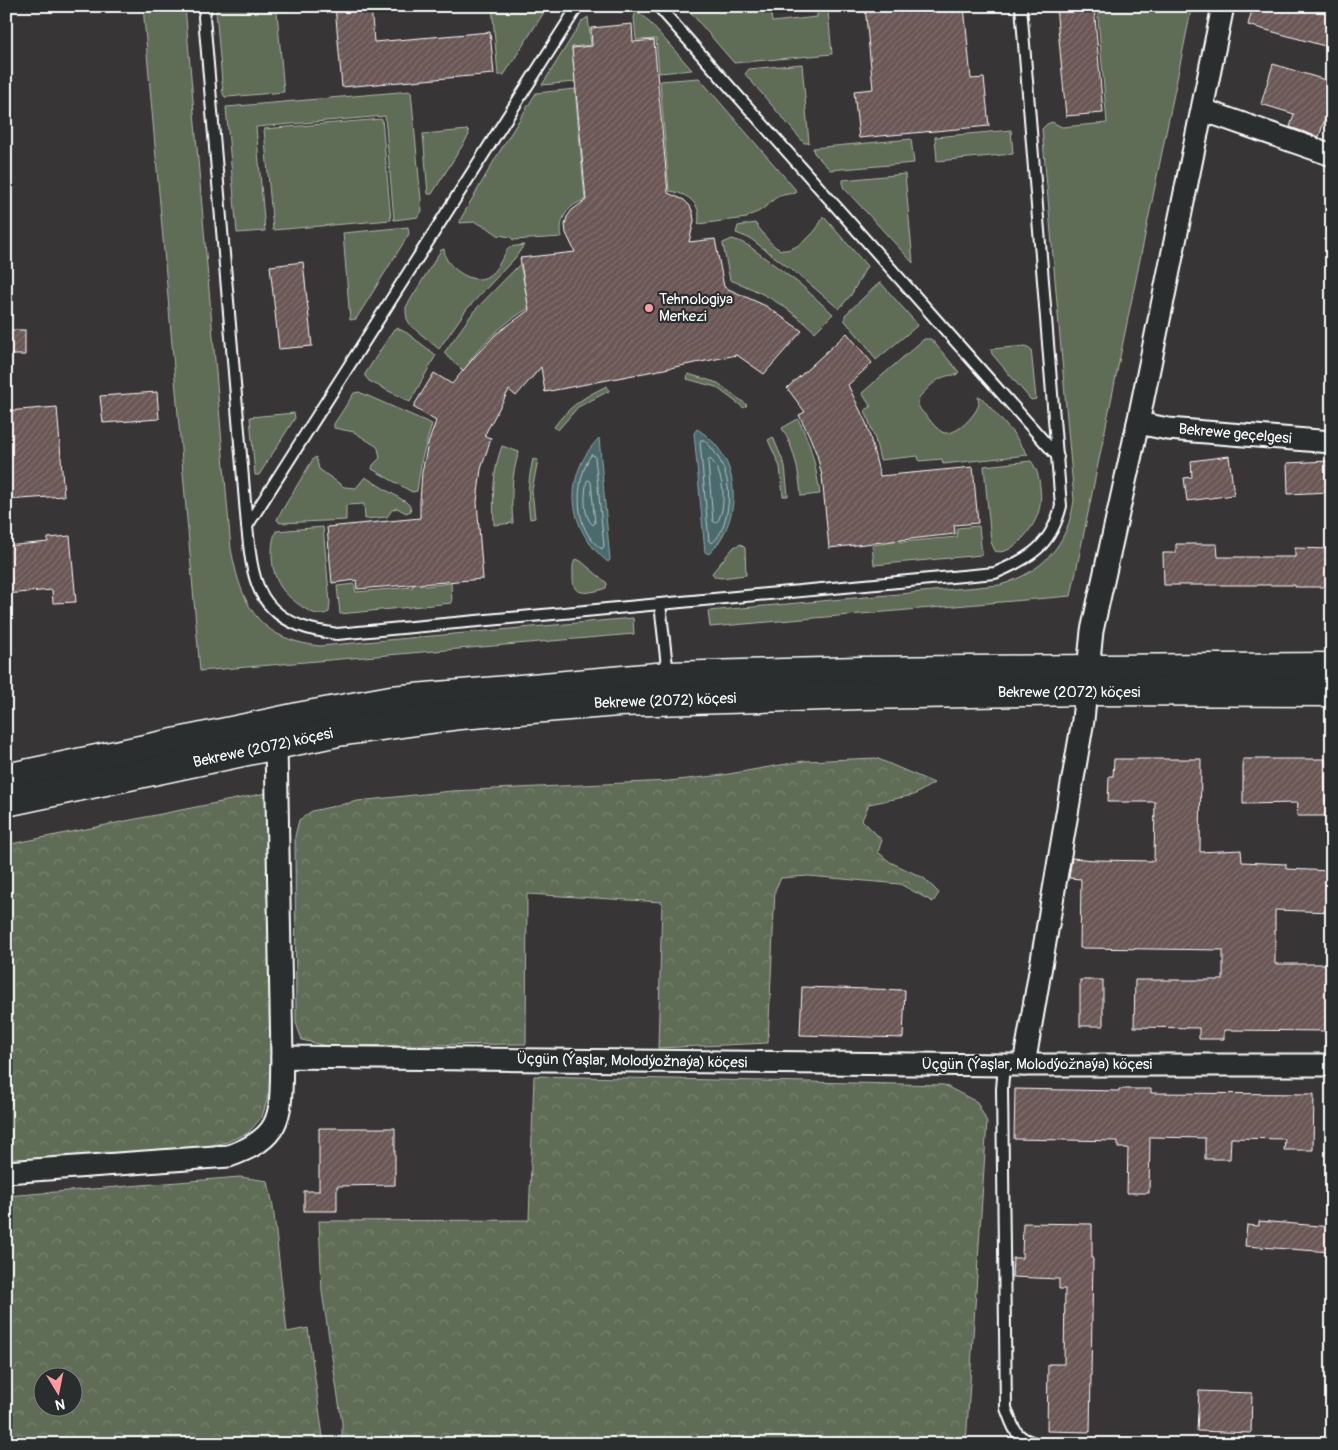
<svg xmlns="http://www.w3.org/2000/svg" width="1338" height="1450" font-family="Pangolin,sans-serif">
  <style>
    .green { fill: #5f6d56; stroke: #afb6aa }
    .forest { fill: url(#forest-crowns); stroke: #afb6aa; fill-rule: evenodd }
    .water { fill: #4b6a6d; stroke: #93a6a7 }
    .lines { fill: none; stroke-linecap: round; stroke-linejoin: round }
    .shore { stroke: #b7c3c5; stroke-width: 1 }
    .building { fill: url(#building-hatch); stroke: #fff }
    .lane-casing { stroke: #fff; stroke-width: 14 }
    .street-casing { stroke: #fff; stroke-width: 25 }
    .secondary-casing { stroke: #fff; stroke-width: 31 }
    .lane { stroke: #2a2d2e; stroke-width: 10 }
    .street { stroke: #2a2d2e; stroke-width: 21 }
    .secondary { stroke: #2a2d2e; stroke-width: 28 }
    .poi-dot { fill: #ff9aa2; stroke: #2a2d2e; stroke-width: 2 }
    .labels { text-anchor: middle; dominant-baseline: central; stroke-width: 4.5; stroke-linejoin: round; paint-order: stroke }
    .poi-label { font-size: 15px; fill: #fff; stroke: #2a2d2e; text-anchor: start }
    .street-label { font-size: 15px; fill: #fff; stroke: #2a2d2e }
  </style>
  <defs>
    <pattern id="forest-crowns" width="20" height="18" patternUnits="userSpaceOnUse" patternTransform="scale(1.25)"><rect width="20" height="18" fill="#5f6d56"/><path d="M2 6a3 3 0 1 1 6 0M12 15a3 3 0 1 1 6 0" fill="none" stroke="#77836f"/></pattern>
    <pattern id="building-hatch" width="6" height="6" patternUnits="userSpaceOnUse" patternTransform="scale(1.25)"><rect width="6" height="6" fill="#695754"/><path d="M-1 1l2-2M0 6l6-6M5 7l2-2" fill="none" stroke="#80706e"/></pattern>
  </defs>
  <rect width="100%" height="100%" fill="#373536"/>
  <filter id="ink" filterUnits="userSpaceOnUse"><feTurbulence type="fractalNoise" baseFrequency=".02" numOctaves="2"/><feDisplacementMap in="SourceGraphic" scale="10" xChannelSelector="R" yChannelSelector="G"/><feConvolveMatrix kernelMatrix="1 2 1 2 8 2 1 2 1" color-interpolation-filters="sRGB"/></filter>
  <g filter="url(#ink)">
    <g class="green">
      <path d="M143,6h42l46,543c11,56 26,90 89,97l313,-28 1,16 -434,37z"/>
      <path d="M217,6h110v1l-50,5 7,80 -56,5h-3l-2,-3 -7,-83z"/>
      <path d="M492,6h56l-44,69h-6z"/>
      <path d="M685,6h85l2,16 45,-5v-5l11,-1 4,43 -98,9z"/>
      <path d="M1097,6h95l-121,590 -361,31 -2,-16 292,-26c43,-13 68,-40 74,-85l-32,-371 5,-5 5,-2 10,5 45,-4z"/>
      <path d="M636,12l7,3 49,55 -33,3 -3,-34 -20,1 -2,-23z"/>
      <path d="M588,17l3,28 -19,2 3,35 -33,3 40,-64z"/>
      <path d="M802,64l7,79h-5l-59,-69 4,-5z"/>
      <path d="M699,78l96,111 1,4c-25,3 -18,5 -35,17 -5,4 -10,3 -14,8l-49,6c5,-20 -11,-31 -29,-33l-9,-110z"/>
      <path d="M575,89l10,111c-17,5 -27,19 -23,37l-49,3 -2,-3 -13,-2 -10,-7 -13,-6 -15,1v-3l38,-66 38,-61z"/>
      <path d="M411,91l11,120 -4,6 -24,3 -9,-104 -129,11 9,104 -28,2 -11,-126z"/>
      <path d="M382,119l9,101 -118,10 -9,-101z"/>
      <path d="M468,130l1,5 -37,59h-4l-5,-60z"/>
      <path d="M1011,130l2,24 -76,7 -2,-24z"/>
      <path d="M911,139l3,24 -84,7 -16,-17 -1,-5z"/>
      <path d="M905,174l8,89 -70,-76v-7z"/>
      <path d="M823,216l44,50 -16,29 -12,14 -34,-29 -54,-41 -15,-6 2,-7 17,-3c7,8 14,21 24,26 13,6 36,-15 41,-26 1,-2 2,-4 3,-7z"/>
      <path d="M408,227l1,7 -53,85 -6,1 -7,-87z"/>
      <path d="M732,239l7,2 10,5 52,39 32,29 -18,18c-25,-24 -53,-41 -85,-52l-7,-35v-2z"/>
      <path d="M524,245l-9,13 -49,52 -27,39 -28,-23 -4,-7 -1,-7v-5l35,-57 3,-1c1,3 1,8 3,11 8,12 28,25 41,16 9,-5 15,-20 21,-29z"/>
      <path d="M520,264l9,44c-24,14 -44,32 -60,54l15,11 -8,10 -32,-30 30,-42z"/>
      <path d="M880,282l38,43 -42,35 -10,-15 -21,-24v-6z"/>
      <path d="M397,328l10,5 29,22 -26,47 -41,-21 -4,-5v-2l29,-45z"/>
      <path d="M924,339h7l28,33 -3,3c-12,0 -18,4 -27,12 -4,5 -11,9 -11,16 0,6 7,11 11,16 3,4 8,10 13,13 13,6 34,-17 37,-28l-1,-7h3l32,36 15,22 -85,9 -1,-5 -23,2 -1,-5 -38,4 -5,-21 -10,-29 6,-3 -9,-14z"/>
      <path d="M1026,346l5,3 5,50 -5,1 -39,-46 -1,-5z"/>
      <path d="M688,374l30,9 29,22 -3,3 -28,-21 -29,-8z"/>
      <path d="M607,386l2,5 -31,16 -20,23 -4,-3c14,-20 31,-31 53,-41z"/>
      <path d="M359,392l73,32 -10,34 -5,33 -5,1 -40,-23 1,-4 7,-7 -2,-10 -2,-2 -22,-14 -20,-4v-4l20,-31z"/>
      <path d="M294,413l1,5 -36,57h-4l-5,-58z"/>
      <path d="M798,419c13,24 18,48 22,75l-19,2c-2,-24 -6,-46 -19,-68z"/>
      <path d="M773,437l12,29 3,30h-5l-3,-29 -12,-27z"/>
      <path d="M502,446l17,6c-8,24 -8,46 -6,71l-19,2c-1,-27 -2,-53 8,-79z"/>
      <path d="M316,457l3,12 25,18 12,1 9,-11 41,25 4,4 1,5 -5,2 -9,-5 -5,2 -5,7 -22,2 -1,-15 -18,1v15l-66,3 -3,-3 1,-3 35,-58z"/>
      <path d="M533,459l5,1 -6,30 3,28 -5,1c-3,-22 -2,-39 3,-60z"/>
      <path d="M1031,461c6,8 8,16 9,26 3,23 -5,39 -21,55 -7,6 -15,12 -24,9l-4,-9 -7,-76z"/>
      <path d="M979,526l3,29 -108,10 -2,-20 16,-2 -1,-8 12,-1 1,8 57,-5v-9z"/>
      <path d="M323,527l7,76 -1,9c-9,5 -17,1 -25,-4 -21,-14 -30,-25 -32,-50 0,-10 0,-18 4,-27z"/>
      <path d="M741,544l4,4 1,27 -25,3 -6,-1 -3,-4 22,-26z"/>
      <path d="M577,559l5,3 25,21 -1,5c-7,3 -27,8 -31,0 -2,-3 -2,-8 -2,-12 0,-6 -1,-11 2,-16z"/>
      <path d="M424,578l1,8 26,-3 1,20 -112,11 -3,-28 17,-2 2,8 57,-5 -1,-8z"/>
    </g>
    <g class="forest">
      <path d="M876,758l58,25 -20,12 -45,9 -7,16 20,20 -4,12 12,10 34,16 15,15 -6,9 -33,-18 -92,-8 -27,2 -6,12 -7,153 -110,5 4,-146 -135,-8 -1,150 -200,2 -24,-6 -6,-17 -1,-187 4,-16 13,-9 46,-10 93,-10 218,-10 54,-6 81,-14z"/>
      <path d="M266,793l7,247 -3,50 -8,27 -14,16 -21,9 -33,7 -188,14v-318z"/>
      <path d="M534,1076l410,9 33,17 10,20 -21,322h-624v-21l-20,-131 -3,-71 210,-1z"/>
      <path d="M240,1177l28,4 5,25 14,126 21,-4 16,116h-318v-248zM42,1378h30v30h-30z"/>
    </g>
    <g class="water">
      <path d="M697,429c45,27 47,90 12,125l-4,-2 -11,-119z"/>
      <path d="M599,438l11,122 -2,2c-41,-32 -46,-86 -9,-124z"/>
    </g>
    <g class="lines">
      <g class="shore">
        <path d="M701,440h3c22,20 30,51 21,80 -2,8 -6,18 -13,23l-3,-2 -9,-99z"/>
        <path d="M591,455h3l1,2 9,89 -2,3c-29,-18 -28,-68 -11,-94z"/>
        <path d="M710,459c14,11 18,51 6,64l-3,-2 -5,-59z"/>
        <path d="M589,480l2,2 4,41 -2,2c-10,-8 -9,-31 -6,-44z"/>
      </g>
    </g>
    <g class="building">
      <path d="M335,6h36l3,36 116,-10 4,42 -152,13z"/>
      <path d="M865,6h99l7,73 13,-1 5,48 -130,12 -5,-47 19,-2z"/>
      <path d="M1056,6h38l9,107 -37,3z"/>
      <path d="M1253,6h64l15,4v38l-84,-23z"/>
      <path d="M632,24l1,18 21,-2 14,153 16,7 6,6 3,7 1,8 -5,21 26,-3 9,48 42,19 36,25 -38,43 -27,-19 -192,37 -4,-25 -25,29 -7,-6 -25,46 7,2 -10,31 -4,33 6,77 -126,10 -1,-9 -24,3 -5,-56 93,-9v-17l2,-29 6,-28 8,-23 -23,-14 21,-34 18,11 24,-29 20,-21 33,-24 -9,-52 55,-6 -9,-19 -1,-8 2,-8 5,-7 14,-10 -14,-152 20,-2 -1,-18z"/>
      <path d="M1273,64l59,18v34l-6,-1 -7,22 -29,-10 4,-13 -33,-10z"/>
      <path d="M303,262l9,84 -33,3 -9,-83z"/>
      <rect x="6" y="330" width="19" height="25"/>
      <path d="M847,333l25,30 -24,22 19,40 13,51 93,-9 5,56 -24,2 1,9 -126,14 -7,-72 -5,-21 -8,-20 -10,-20 6,-3 -18,-24z"/>
      <path d="M157,392l2,27 -56,4 -3,-27z"/>
      <path d="M57,407l7,89 -58,4v-89z"/>
      <path d="M1229,456l5,39 -47,6 -3,-23 8,-1 -1,-16z"/>
      <path d="M1328,461l1,31 -41,2 -1,-31z"/>
      <path d="M70,536l6,66 -23,1 -1,-13 -46,4v-48l42,-4v-4z"/>
      <path d="M1176,544h41l1,13h77v-9l37,1v38h-37v-2h-131l-1,-32h13z"/>
      <path d="M1114,759h87l-1,93 41,-2 1,12 44,2v5l46,2v41l-57,-2v54h57v67l-108,-1v9h-25v-11l-65,-1 1,-47h88v-30l-143,-2 1,-69 -12,-1 3,-20 23,2 59,1 1,-59h-47l1,-26h4z"/>
      <path d="M1243,759h82v57h-28l1,-13 -55,1z"/>
      <rect x="1080" y="980" width="23" height="46"/>
      <path d="M802,987l103,3 -2,48 -103,-3z"/>
      <path d="M1015,1089l104,2v-2h32v4l163,1 -1,56h-29l1,-11 -54,-1 -1,21h-25v-21l-55,-1 -1,56h-22l1,-45h-10v-7l-104,-2z"/>
      <path d="M319,1128h76v57l-58,1v25h-33v-20h15z"/>
      <path d="M1259,1221l73,6v25l-87,-6 2,-21 12,1z"/>
      <path d="M1023,1223l69,1v35h1l-3,173 -43,-1 1,-67h16l1,-75h-6v-10l-47,-2 1,-19h9z"/>
      <path d="M1199,1391l53,2 -1,40 -54,-2z"/>
    </g>
    <g class="lines">
      <defs>
        <g id="lane">
          <path d="M206,6l-2,11 43,509c5,47 7,86 60,102 9,3 20,4 30,6l323,-30 8,71"/>
          <path d="M658,6l400,451"/>
          <path d="M247,526l331,-520"/>
          <path d="M660,604l335,-31c35,-15 56,-27 66,-67l-40,-500"/>
          <path d="M1004,1065l-2,24 4,319c8,22 9,31 34,36"/>
        </g>
        <g id="street">
          <path d="M1203,110l129,45"/>
          <path d="M1138,423l30,6 164,13"/>
          <path d="M276,746l6,311"/>
          <path d="M1024,1065l59,-345 9,-89 46,-208 85,-417"/>
          <path d="M6,1172l223,-16c58,-20 51,-45 53,-99l722,8h328"/>
        </g>
        <g id="secondary">
          <path d="M6,778l297,-62 88,-16 221,-19 56,-5 192,-5 472,-4"/>
          <path d="M6,802l332,-70 122,-17 158,-13 243,-7 225,-4 246,1"/>
        </g>
      </defs>
      <use href="#lane" class="lane-casing"/>
      <use href="#street" class="street-casing"/>
      <use href="#secondary" class="secondary-casing"/>
      <use href="#lane" class="lane"/>
      <use href="#street" class="street"/>
      <use href="#secondary" class="secondary"/>
    </g>
  </g>
  <circle class="poi-dot" cx="649" cy="308" r="5"/>
  <g class="labels">
    <g class="poi-label">
      <text x="659" y="299">Tehnologiya<tspan x="659" dy="17">Merkezi</tspan></text>
    </g>
    <g class="street-label">
      <text transform="translate(1235 434) rotate(5)">Bekrewe geçelgesi</text>
      <text x="1069" y="692">Bekrewe (2072) köçesi</text>
      <text transform="translate(665 701) rotate(-2)">Bekrewe (2072) köçesi</text>
      <text transform="translate(263 748) rotate(-12)">Bekrewe (2072) köçesi</text>
      <text transform="translate(632 1061) rotate(1)">Üçgün (Ýaşlar, Molodýožnaýa) köçesi</text>
      <text x="1037" y="1064">Üçgün (Ýaşlar, Molodýožnaýa) köçesi</text>
    </g>
  </g>
  <rect width="1338" height="1450" fill="none" stroke="#2a2d2e" stroke-width="25"/>
  <rect x="12" y="12" width="1313" height="1425" fill="none" stroke="#fff" stroke-width="2" filter="url(#ink)"/>
  <g transform="translate(58 1392) rotate(170)"><circle r="24" fill="#2a2d2e" stroke="#7f8182"/>
  <path d="M0-4L9 19L0 12L-9 19Z" fill="#ff9aa2"/>
  <text y="-8" font-size="14" font-weight="bold" text-anchor="middle" fill="#ffffff">N</text>
  </g>
</svg>
